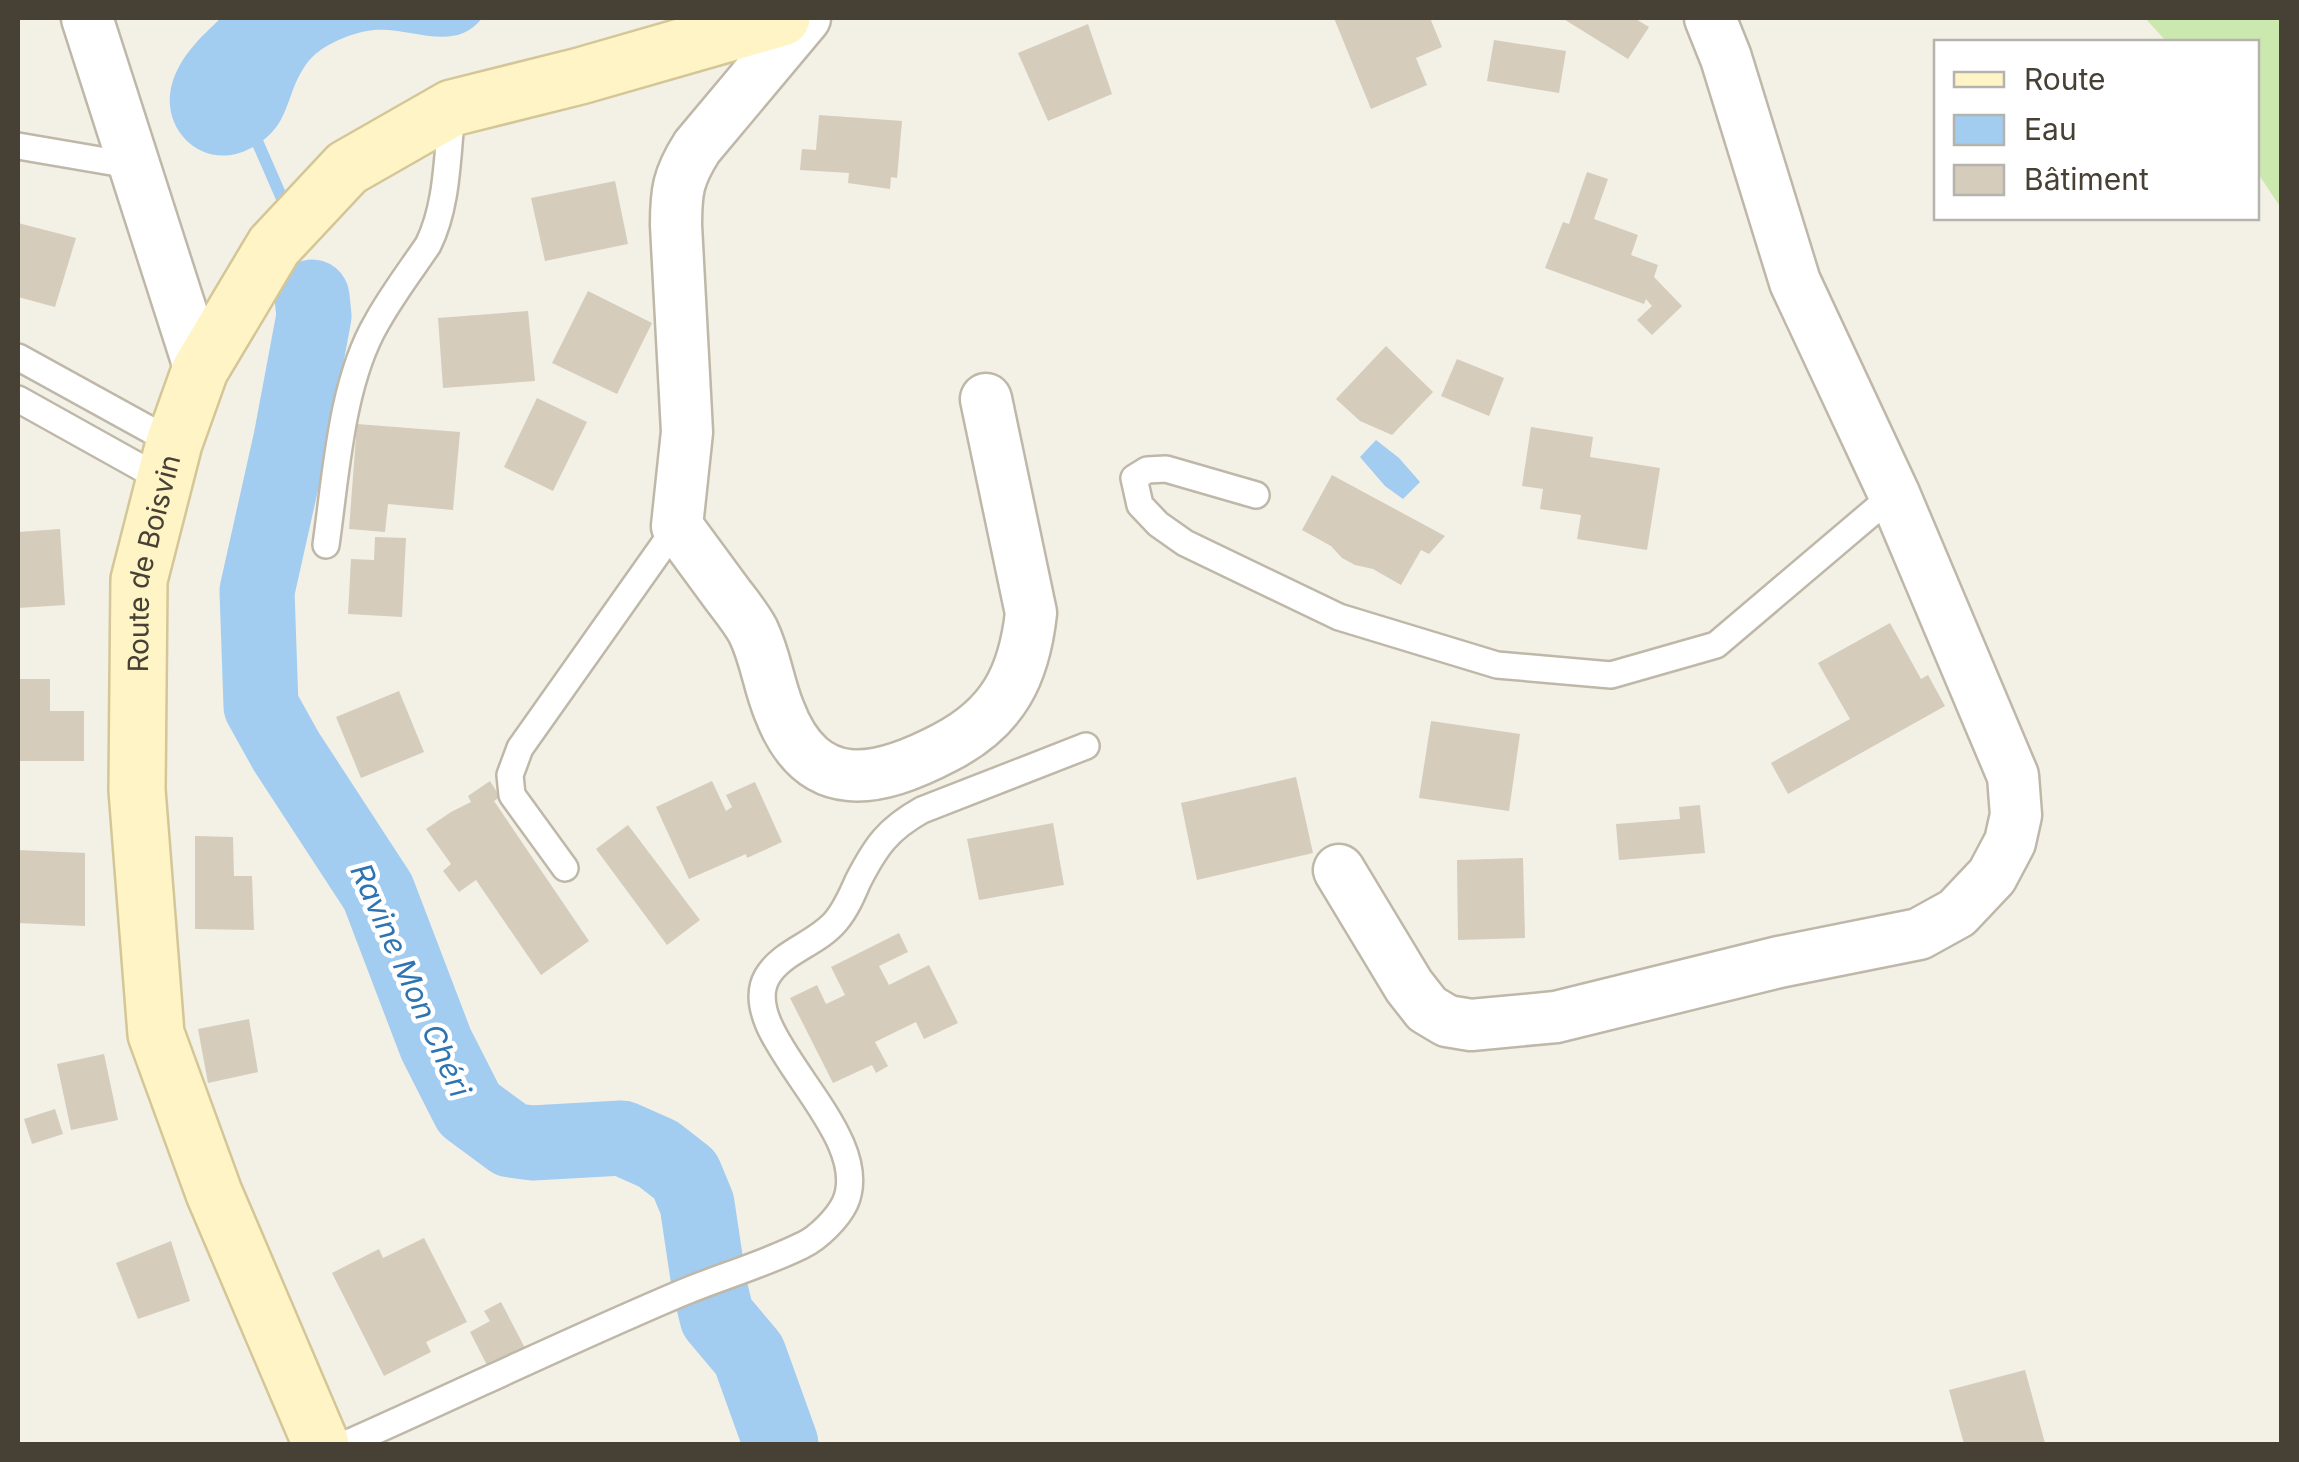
<svg xmlns="http://www.w3.org/2000/svg" width="2299" height="1462" font-family="Inter,sans-serif">
  <style>
    .green { fill: #cbe8af }
    .water { fill: #a2ccf0 }
    .lines { fill: none; stroke-linecap: round; stroke-linejoin: round }
    .stream { stroke: #a2ccf0; stroke-width: 12 }
    .river { stroke: #a2ccf0; stroke-width: 75 }
    .building { fill: #d5ccbc }
    .service-casing { stroke: #bfb8a9; stroke-width: 30 }
    .minor-casing { stroke: #bfb8a9; stroke-width: 55 }
    .secondary-casing { stroke: #d4c696; stroke-width: 60 }
    .service { stroke: #fff; stroke-width: 25 }
    .minor { stroke: #fff; stroke-width: 50 }
    .secondary { stroke: #fff4c5; stroke-width: 55 }
    .labels { text-anchor: middle; dominant-baseline: central; stroke-width: 9; stroke-linejoin: round; paint-order: stroke }
    .street-label { font-size: 28px; fill: #464035; stroke: #fff }
    .water-label { font-size: 30px; font-style: italic; fill: #2e74b2; stroke: #fff }
  </style>
  <rect width="100%" height="100%" fill="#f3f0e6"/>
  <path class="green" d="M2145,18h136v190l-24,-36 -1,-130h-89z"/>
  <g class="water">
    <path d="M221,18h261c-28,38 -77,5 -115,13 -21,4 -47,15 -60,32 -24,33 -14,64 -58,86 -44,23 -90,-18 -77,-65 8,-28 29,-47 49,-66z"/>
    <path d="M1376,440l23,18 21,24 -17,17 -18,-13 -25,-29z"/>
  </g>
  <g class="lines">
    <path class="stream" d="M253,132l34,78"/>
    <path class="river" d="M312,297l2,19 -23,123 -34,152 4,115 25,45 92,141 58,152 33,65 42,31 21,3 90,-5 36,16 27,21 12,29 12,80 8,33 32,38 32,89"/>
  </g>
  <g class="building">
    <path d="M1334,18h96l12,29 -26,11 11,27 -56,24z"/>
    <path d="M1562,18h72l15,9 -21,32z"/>
    <path d="M1088,24l24,70 -64,27 -30,-68z"/>
    <path d="M1494,40l72,11 -7,42 -72,-12z"/>
    <path d="M819,115l83,6 -5,57 -6,-1 -1,12 -42,-6 1,-10 -49,-3 2,-21 14,1z"/>
    <path d="M1587,172l21,7 -14,40 44,16 -7,20 27,10 -4,12 28,29 -30,29 -15,-15 15,-14 -6,-7 -2,5 -99,-36 18,-46 6,2z"/>
    <path d="M615,181l13,63 -83,17 -14,-63z"/>
    <path d="M18,223l58,15 -21,69 -37,-10z"/>
    <path d="M588,291l64,32 -35,71 -65,-31z"/>
    <path d="M528,311l7,70 -92,7 -5,-70z"/>
    <path d="M1386,346l47,46 -41,43 -32,-14 -24,-22z"/>
    <path d="M1457,359l47,19 -15,38 -48,-20z"/>
    <path d="M537,398l50,24 -34,69 -49,-24z"/>
    <path d="M357,424l103,8 -7,78 -65,-6 -3,28 -36,-3z"/>
    <path d="M1531,427l62,10 -3,20 70,11 -13,82 -70,-11 4,-24 -41,-6 3,-20 -21,-3z"/>
    <path d="M1332,475l113,61 -16,18 -8,-4 -20,35 -28,-16 -18,-4 -13,-7 -11,-12 -29,-16z"/>
    <path d="M60,529l5,76 -47,3v-76z"/>
    <path d="M375,537l31,1 -4,79 -54,-3 3,-55 23,1z"/>
    <path d="M1890,623l31,56 7,-4 17,31 -157,88 -17,-31 79,-44 -32,-56z"/>
    <path d="M18,679h32v32h34v50h-66z"/>
    <path d="M399,691l25,61 -63,26 -25,-61z"/>
    <path d="M1431,721l89,13 -11,77 -90,-13z"/>
    <path d="M1296,777l17,76 -116,27 -16,-77z"/>
    <path d="M490,781l10,16 -6,4 95,140 -48,34 -65,-95 -17,12 -16,-21 8,-7 -25,-35 25,-17 20,-10 -3,-6z"/>
    <path d="M712,781l14,30 6,-4 -6,-12 29,-13 27,60 -35,16 -1,-4 -57,25 -33,-72z"/>
    <path d="M1700,805l5,48 -86,7 -3,-36 64,-5 -1,-12z"/>
    <path d="M1053,823l11,62 -85,15 -12,-61z"/>
    <path d="M628,825l72,95 -33,25 -71,-96z"/>
    <path d="M195,836l38,1 1,39h18l2,54 -59,-1z"/>
    <path d="M18,850l67,3v73l-67,-3z"/>
    <path d="M1523,858l2,80 -67,2 -1,-80z"/>
    <path d="M899,933l9,19 -29,14 10,19 40,-20 29,58 -34,16 -8,-17 -41,20 13,24 -12,7 -4,-8 -39,18 -43,-85 27,-13 9,19 19,-9 -14,-28z"/>
    <path d="M249,1019l9,53 -50,11 -10,-54z"/>
    <path d="M104,1054l14,66 -47,10 -14,-66z"/>
    <path d="M55,1109l8,25 -31,10 -8,-25z"/>
    <path d="M424,1238l43,84 -41,20 5,10 -47,24 -52,-103 47,-24 4,9z"/>
    <path d="M171,1241l19,60 -52,18 -22,-56z"/>
    <path d="M501,1302l25,48 -37,19 -19,-37 20,-11 -6,-10z"/>
    <path d="M2025,1370l20,73 -81,1 -15,-54z"/>
  </g>
  <g class="lines">
    <defs>
      <g id="service">
        <path d="M18,146l117,20"/>
        <path d="M18,357l156,86"/>
        <path d="M18,399l147,82"/>
        <path d="M1256,495l-90,-26 -19,1 -13,8 6,27 18,19 27,19 154,74 158,48 114,10 105,-30 178,-151"/>
        <path d="M326,545c10,-70 15,-162 51,-223 15,-27 34,-52 51,-77 20,-40 19,-90 24,-134"/>
        <path d="M565,868l-53,-73 -2,-20 10,-27 157,-222"/>
        <path d="M346,1444c113,-50 224,-104 338,-152 39,-16 81,-28 119,-47 15,-7 35,-27 42,-42 32,-72 -111,-168 -78,-226 15,-26 50,-33 69,-56 10,-12 16,-26 22,-40 18,-35 30,-52 64,-71l164,-64"/>
      </g>
      <g id="minor">
        <path d="M87,18l113,352"/>
        <path d="M805,18l-108,129c-19,30 -21,44 -21,78l11,207 -10,94c17,23 33,45 50,68 9,12 19,24 26,37 13,27 15,52 26,79 33,87 97,74 167,37 57,-30 78,-71 85,-134l-45,-214"/>
        <path d="M1339,870l70,116 18,23 20,12 24,4 85,-8 223,-55 140,-28 38,-21 35,-37 18,-34 6,-27 -3,-39 -119,-282 -99,-212 -69,-224 -16,-40"/>
      </g>
      <g id="secondary">
        <path id="s1" d="M321,1444l-107,-251 -58,-159 -19,-244 2,-210 35,-137 26,-73 74,-124 73,-78 105,-60 128,-32 202,-58"/>
      </g>
    </defs>
    <use href="#service" class="service-casing"/>
    <use href="#minor" class="minor-casing"/>
    <use href="#secondary" class="secondary-casing"/>
    <use href="#service" class="service"/>
    <use href="#minor" class="minor"/>
    <use href="#secondary" class="secondary"/>
  </g>
  <g class="labels">
    <g class="street-label">
      <text stroke="none"><textPath href="#s1" startOffset="915">Route de Boisvin</textPath></text>
    </g>
    <g class="water-label">
      <text transform="translate(411 980) rotate(66)">Ravine Mon Chéri</text>
    </g>
  </g>
  <rect width="2299" height="1462" fill="none" stroke="#464035" stroke-width="40"/>
  <rect x="1934" y="40" width="325" height="180" fill="#ffffff" stroke="#b5b3ae" stroke-width="2.5"/>
  <rect x="1954" y="72" width="50" height="15" fill="#fff4c5" stroke="#b5b3ae" stroke-width="2.5"/>
  <text x="2024" y="90" font-size="30" fill="#464035">Route</text>
  <rect x="1954" y="115" width="50" height="30" fill="#a2ccf0" stroke="#b5b3ae" stroke-width="2.5"/>
  <text x="2024" y="140" font-size="30" fill="#464035">Eau</text>
  <rect x="1954" y="165" width="50" height="30" fill="#d5ccbc" stroke="#b5b3ae" stroke-width="2.5"/>
  <text x="2024" y="190" font-size="30" fill="#464035">Bâtiment</text>
</svg>
